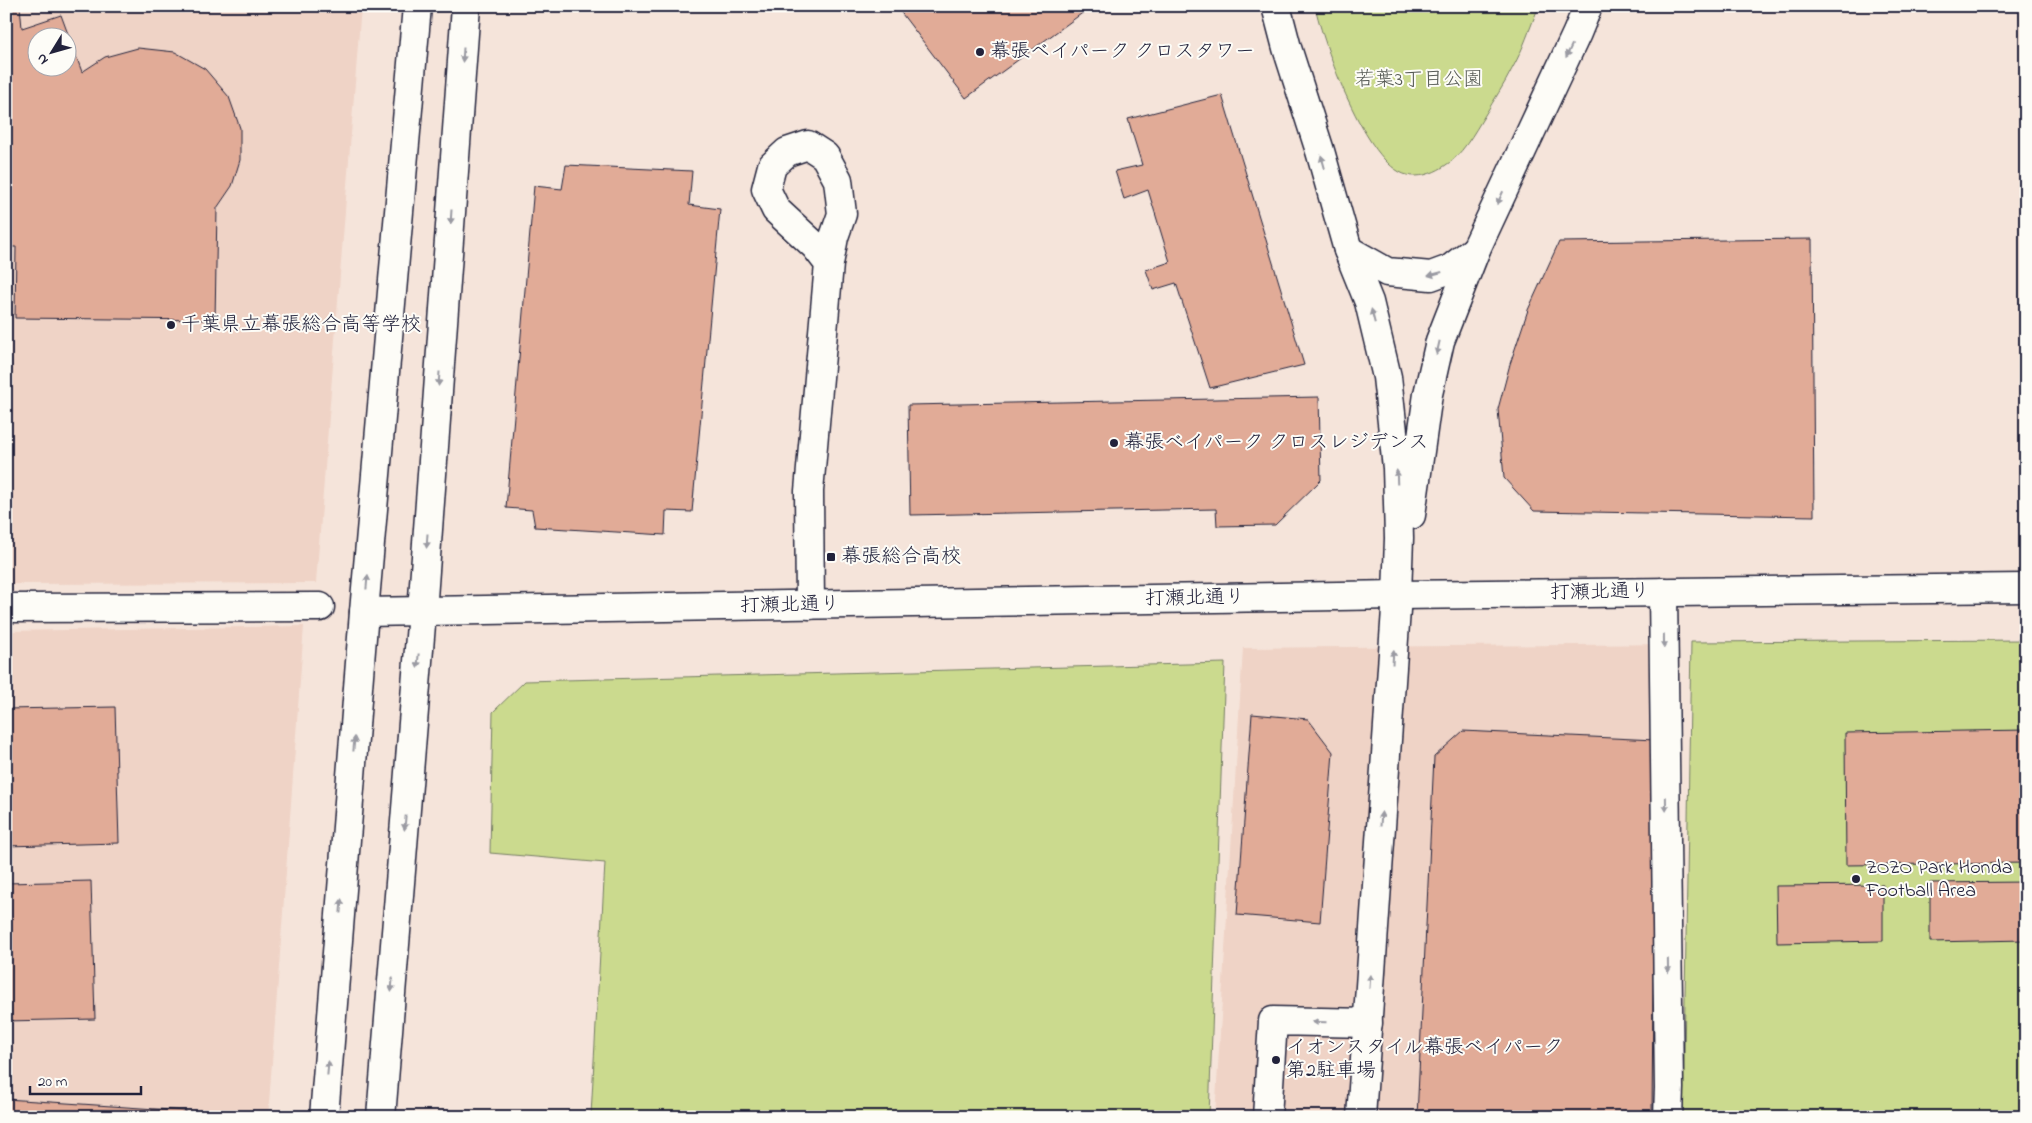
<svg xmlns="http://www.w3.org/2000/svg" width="2032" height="1123" font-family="'Indie Flower','Klee One',sans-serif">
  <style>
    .built { fill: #efd3c6; fill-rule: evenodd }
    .green { fill: #cbda8e; stroke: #767e64 }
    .building { fill: #e1ab97; stroke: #22223b; fill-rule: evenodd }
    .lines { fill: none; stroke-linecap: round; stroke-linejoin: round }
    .minor-casing { stroke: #22223b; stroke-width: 31 }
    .minor { stroke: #fdfcf7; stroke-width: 28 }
    .oneway { fill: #9a9aa2 }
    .poi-dot { fill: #22223b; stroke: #fdfcf7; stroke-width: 2 }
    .labels { text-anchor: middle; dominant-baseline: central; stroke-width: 4; stroke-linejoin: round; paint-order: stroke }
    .poi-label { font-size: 20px; fill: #22223b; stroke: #fdfcf7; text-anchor: start }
    .park-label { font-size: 20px; fill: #555954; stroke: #fdfcf7 }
    .street-label { font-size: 20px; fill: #22223b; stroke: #fdfcf7 }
  </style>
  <rect width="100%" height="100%" fill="#f5e4da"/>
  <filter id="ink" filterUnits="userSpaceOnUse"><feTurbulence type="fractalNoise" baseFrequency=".02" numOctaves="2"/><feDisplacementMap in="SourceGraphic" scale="10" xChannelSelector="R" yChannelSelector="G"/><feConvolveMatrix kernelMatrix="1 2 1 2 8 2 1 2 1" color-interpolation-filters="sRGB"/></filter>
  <g filter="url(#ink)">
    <g class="built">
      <path d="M6,6h355l-45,577 -310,1zM38,38h30v30h-30z"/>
      <path d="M304,626l-36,491h-262v-486z"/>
      <path d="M1679,644l3,448 -1,25h-466l28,-469z"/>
    </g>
    <g class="green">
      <path d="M1315,6h224c-9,21 -16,44 -27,63 -8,16 -18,31 -27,46 -11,18 -23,41 -42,52 -11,7 -25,11 -36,8 -41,-10 -84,-131 -92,-169z"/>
      <path d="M2026,640v477h-343l8,-475z"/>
      <path d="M1225,663l-16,454h-592l-26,-2 14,-252 -115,-10 3,-141 32,-31z"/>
    </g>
    <g class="building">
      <path d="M6,6h14l2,22 39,-13 21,57 23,-15 33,-9 37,4 30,17 24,28 11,31v32l-8,26 -15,22 -2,112 -200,-2 1,-71h-10zM38,38h30v30h-30z"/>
      <path d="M896,6h196l-126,92z"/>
      <path d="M1222,95l82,270 -94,23 -34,-105 -23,7 -7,-20 24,-8 -22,-72 -24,9 -9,-28 27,-6 -14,-46z"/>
      <path d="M566,165l126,6 -3,34 31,4 -28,303 -26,-1 -1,24 -130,-8 -3,-17 -26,-2 28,-322 28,3z"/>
      <path d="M1812,239l2,277 -280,-5 -30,-33 -6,-69 12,-45 18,-54 31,-68z"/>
      <path d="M1319,397l2,83 -46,45 -58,1 -1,-17 -306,6 -2,-110z"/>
      <path d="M115,707l4,136 -113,3v-137z"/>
      <path d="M1252,714l56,5 25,33 -13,170 -83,-7z"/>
      <path d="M2026,730v133l-180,2 -1,-132z"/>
      <path d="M1463,731l192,9 -3,377h-235l17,-360z"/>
      <path d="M91,881l4,138 -89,2v-138z"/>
      <path d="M2026,882v58l-96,2v-59z"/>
      <path d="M1883,885v56l-106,2 -1,-57z"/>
      <path d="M6,1099l180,12v6h-180z"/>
    </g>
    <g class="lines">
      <defs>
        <g id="minor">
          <path d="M1276,6l11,42 33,103 28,99 21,52 18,75 10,91 2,70 -2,57 -36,522"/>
          <path d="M1348,250l39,22 44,4 19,-7 26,-20"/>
          <path d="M1411,515l17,-121 12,-53 36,-92 101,-216 11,-27"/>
          <path d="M1663,592l6,496 -1,29"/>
          <path d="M810,605l-1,-114 20,-227 -14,-18 -39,-36 -10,-21 6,-23 15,-14 21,-7 17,11 13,24 4,34 -8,23 -5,27"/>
          <path d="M6,608l314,-1"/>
          <path d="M364,612l1033,-17 629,-7"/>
          <path d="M324,1117l40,-505 53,-606"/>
          <path d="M381,1117l41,-505 44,-606"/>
          <path d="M1267,1117l6,-96 95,2"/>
        </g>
      </defs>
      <use href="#minor" class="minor-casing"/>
      <use href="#minor" class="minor"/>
    </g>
    <defs><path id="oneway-solid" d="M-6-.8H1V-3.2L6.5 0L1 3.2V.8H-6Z" transform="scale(1.25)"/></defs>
    <g class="oneway">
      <use href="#oneway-solid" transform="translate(1569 51) rotate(115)"/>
      <use href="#oneway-solid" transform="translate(463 55) rotate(94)"/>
      <use href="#oneway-solid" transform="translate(1323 162) rotate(-106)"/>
      <use href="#oneway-solid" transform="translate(1500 198) rotate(115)"/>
      <use href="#oneway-solid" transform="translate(451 217) rotate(94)"/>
      <use href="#oneway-solid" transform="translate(1435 274) rotate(165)"/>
      <use href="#oneway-solid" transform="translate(1373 316) rotate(-104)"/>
      <use href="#oneway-solid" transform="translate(1438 348) rotate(103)"/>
      <use href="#oneway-solid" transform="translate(439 379) rotate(94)"/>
      <use href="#oneway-solid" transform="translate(1397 477) rotate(-92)"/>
      <use href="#oneway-solid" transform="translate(427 541) rotate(94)"/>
      <use href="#oneway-solid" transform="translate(367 582) rotate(-85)"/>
      <use href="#oneway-solid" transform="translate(1664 641) rotate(89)"/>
      <use href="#oneway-solid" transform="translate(1393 657) rotate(-86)"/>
      <use href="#oneway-solid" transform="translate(418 661) rotate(95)"/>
      <use href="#oneway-solid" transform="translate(354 744) rotate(-85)"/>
      <use href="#oneway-solid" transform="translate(1666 804) rotate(89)"/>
      <use href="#oneway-solid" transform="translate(1381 819) rotate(-86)"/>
      <use href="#oneway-solid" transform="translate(405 823) rotate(95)"/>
      <use href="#oneway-solid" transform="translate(341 906) rotate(-85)"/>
      <use href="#oneway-solid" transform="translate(1668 966) rotate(89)"/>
      <use href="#oneway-solid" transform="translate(1370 981) rotate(-86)"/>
      <use href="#oneway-solid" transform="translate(392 985) rotate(95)"/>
      <use href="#oneway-solid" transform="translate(1319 1022) rotate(-179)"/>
      <use href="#oneway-solid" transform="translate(328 1068) rotate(-85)"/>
    </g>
  </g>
  <g class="poi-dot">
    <circle cx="980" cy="52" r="5"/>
    <circle cx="171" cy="325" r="5"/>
    <circle cx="1114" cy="443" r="5"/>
    <rect x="826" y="552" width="10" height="10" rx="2.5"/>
    <circle cx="1856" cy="879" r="5"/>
    <circle cx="1276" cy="1060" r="5"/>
  </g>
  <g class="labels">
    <g class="poi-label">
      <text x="990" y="52">幕張ベイパーク クロスタワー</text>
      <text x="181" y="325">千葉県立幕張総合高等学校</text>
      <text x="1124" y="443">幕張ベイパーク クロスレジデンス</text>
      <text x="841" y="557">幕張総合高校</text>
      <text x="1866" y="868">ZOZO Park Honda<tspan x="1866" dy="23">Football Area</tspan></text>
      <text x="1286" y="1048">イオンスタイル幕張ベイパーク<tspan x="1286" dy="23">第2駐車場</tspan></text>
    </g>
    <g class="park-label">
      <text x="1419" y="80">若葉3丁目公園</text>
    </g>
    <g class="street-label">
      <text transform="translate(1600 593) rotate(-1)">打瀬北通り</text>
      <text transform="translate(1195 599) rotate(-1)">打瀬北通り</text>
      <text transform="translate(790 606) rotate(-1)">打瀬北通り</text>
    </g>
  </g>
  <rect width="2032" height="1123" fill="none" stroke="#fdfcf7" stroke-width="25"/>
  <rect x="12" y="12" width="2007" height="1098" fill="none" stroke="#22223b" stroke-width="2" filter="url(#ink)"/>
  <g transform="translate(52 52) rotate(233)"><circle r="24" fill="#fdfcf7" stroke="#a5a5ac"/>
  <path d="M0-4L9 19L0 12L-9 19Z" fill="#22223b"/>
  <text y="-8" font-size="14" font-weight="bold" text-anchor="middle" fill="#22223b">N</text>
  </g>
  <path d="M30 1086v8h111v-8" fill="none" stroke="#22223b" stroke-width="2.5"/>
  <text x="38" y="1086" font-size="15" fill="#22223b" stroke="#fdfcf7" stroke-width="4" paint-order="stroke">20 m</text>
</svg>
